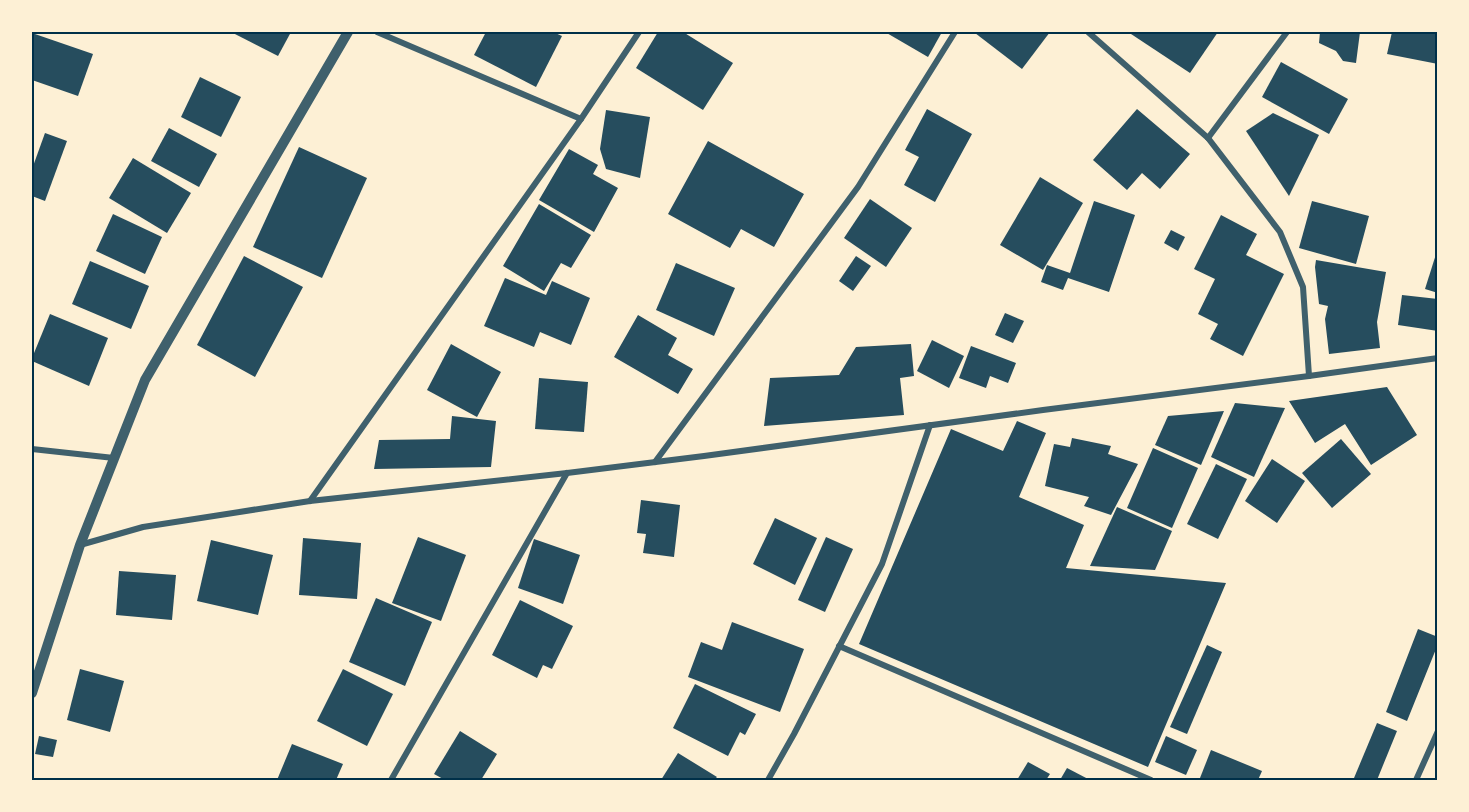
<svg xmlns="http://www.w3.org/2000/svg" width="1469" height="812" font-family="'Noto Sans',sans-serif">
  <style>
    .building { fill: #264d5e }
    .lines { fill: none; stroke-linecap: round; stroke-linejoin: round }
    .minor { stroke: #3f606c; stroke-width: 6 }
    .tertiary { stroke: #3f606c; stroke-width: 10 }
    .neatline { fill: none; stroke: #003049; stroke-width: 2 }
  </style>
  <rect width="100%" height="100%" fill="#fdf0d5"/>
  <g class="building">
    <path d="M231,32h60l-13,24z"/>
    <path d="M486,32h67l9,4 -26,51 -62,-32z"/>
    <path d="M658,32h25l50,31 -30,47 -67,-42z"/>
    <path d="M885,32h57l-14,25z"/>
    <path d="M976,32h74l-28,37 -47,-36z"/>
    <path d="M1128,32h90l-28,41z"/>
    <path d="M1320,32h40l-4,31 -13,-2 -7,-10 -17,-8z"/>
    <path d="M1392,32h46v32l-51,-10z"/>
    <path d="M32,33l61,21 -15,42 -46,-16z"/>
    <path d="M1281,62l67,37 -19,35 -67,-37z"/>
    <path d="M200,77l41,20 -20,40 -40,-20z"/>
    <path d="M927,109l45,25 -37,68 -31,-17 15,-28 -14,-7z"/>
    <path d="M1137,109l53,45 -30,35 -18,-16 -15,17 -34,-30z"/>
    <path d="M606,110l44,7 -10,61 -34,-9 -6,-20z"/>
    <path d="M1273,113l46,22 -30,61 -43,-65z"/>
    <path d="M169,128l48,26 -18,33 -48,-26z"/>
    <path d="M45,133l22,8 -22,60 -13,-5v-27z"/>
    <path d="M708,141l96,53 -30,53 -33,-18 -11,19 -62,-34z"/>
    <path d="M299,147l68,31 -45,100 -69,-31z"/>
    <path d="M569,149l29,16 -5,9 25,14 -24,44 -55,-32z"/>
    <path d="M133,158l58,35 -24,40 -58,-35z"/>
    <path d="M1040,177l43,26 -40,67 -43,-25z"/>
    <path d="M870,199l42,29 -26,39 -42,-29z"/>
    <path d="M1094,201l41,14 -26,77 -41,-14 -5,12 -22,-8 6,-17 23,8z"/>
    <path d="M1312,201l57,15 -13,48 -57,-16z"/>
    <path d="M539,204l52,31 -20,33 -10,-5 -17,28 -41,-25z"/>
    <path d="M113,214l49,23 -17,37 -49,-23z"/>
    <path d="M1221,215l36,19 -11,21 38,19 -41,82 -33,-17 8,-15 -20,-10 17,-35 -21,-10z"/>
    <path d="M1171,230l14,7 -7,14 -14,-8z"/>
    <path d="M1437,251h1v42l-13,-4z"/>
    <path d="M244,256l59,31 -48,90 -58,-32z"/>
    <path d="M856,256l15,10 -18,25 -14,-10z"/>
    <path d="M1316,260l70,12 -9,50 3,26 -51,6 -4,-35 3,-13 -9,-2 -4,-37z"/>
    <path d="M90,261l59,25 -18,43 -59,-25z"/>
    <path d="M676,263l59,25 -21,48 -58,-26z"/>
    <path d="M505,278l41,17 6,-14 38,17 -19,47 -31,-13 -6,15 -50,-21z"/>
    <path d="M1402,295l36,4v32l-40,-6z"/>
    <path d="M1005,313l19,8 -11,22 -18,-8z"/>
    <path d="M50,314l58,24 -19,48 -57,-25v-3z"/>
    <path d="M638,315l39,23 -9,17 25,14 -15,25 -64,-37z"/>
    <path d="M932,340l32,16 -15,32 -32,-17z"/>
    <path d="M451,344l50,28 -24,45 -50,-27z"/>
    <path d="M911,344l3,32 -14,2 4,37 -140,11 6,-48 69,-3 17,-28z"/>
    <path d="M971,346l45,17 -8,20 -18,-7 -4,12 -27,-10z"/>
    <path d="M539,378l49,4 -4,50 -49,-3z"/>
    <path d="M1387,387l30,48 -46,30 -26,-41 -30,19 -26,-42z"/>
    <path d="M1235,403l50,5 -31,69 -43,-20z"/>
    <path d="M1224,411l-23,54 -46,-20 13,-29z"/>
    <path d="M452,416l44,5 -5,46 -117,2 5,-29 71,-1z"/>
    <path d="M1017,421l29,12 -27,64 65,28 -18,43 160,15 -78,184 -289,-123 92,-215 52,22z"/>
    <path d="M1072,438l39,8 -3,8 30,10 -27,51 -27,-9 5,-9 -44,-11 9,-42 16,3z"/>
    <path d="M1341,439l30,35 -39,34 -30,-35z"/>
    <path d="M1153,448l45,20 -26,60 -45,-20z"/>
    <path d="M1272,459l33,22 -28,42 -32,-22z"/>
    <path d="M1216,464l31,15 -29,60 -31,-15z"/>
    <path d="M641,500l39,5 -6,52 -31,-4 3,-19 -9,-1z"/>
    <path d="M1117,507l55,24 -17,39 -65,-4z"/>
    <path d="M775,518l42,20 -22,47 -42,-21z"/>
    <path d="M418,537l48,18 -25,66 -49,-18z"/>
    <path d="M826,537l27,12 -28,63 -27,-12z"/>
    <path d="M303,538l58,5 -4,56 -58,-4z"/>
    <path d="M534,539l46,16 -17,49 -45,-16z"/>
    <path d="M211,540l62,15 -15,60 -61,-14z"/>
    <path d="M119,571l57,4 -4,45 -56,-5z"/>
    <path d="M376,598l56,24 -27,64 -56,-24z"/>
    <path d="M520,600l53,26 -21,43 -9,-4 -6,13 -45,-23z"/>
    <path d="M732,622l72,27 -24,63 -92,-35 13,-35 21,8z"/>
    <path d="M1418,629l20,8v13l-2,-1 -29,72 -21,-9z"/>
    <path d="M1207,645l15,7 -35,82 -17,-7z"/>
    <path d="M80,669l44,12 -14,51 -43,-12z"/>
    <path d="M343,669l50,25 -26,52 -50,-25z"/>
    <path d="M695,684l61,30 -11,21 -5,-3 -12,24 -55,-28z"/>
    <path d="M1377,723l20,8 -20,49h-16l-7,-2z"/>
    <path d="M460,731l37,23 -16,26h-36l-11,-6z"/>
    <path d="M39,736l18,4 -4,17 -18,-3z"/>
    <path d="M1166,736l31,14 -11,25 -31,-13z"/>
    <path d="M292,744l51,20 -7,16h-59z"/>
    <path d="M1211,750l51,21 -4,9h-51l-7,-2z"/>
    <path d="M678,753l39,24 -3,3h-53z"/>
    <path d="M1028,762l22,12 -4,6h-29z"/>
    <path d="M1067,768l23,12h-30z"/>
  </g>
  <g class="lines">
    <g class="minor">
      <path d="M377,32l204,87"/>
      <path d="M1088,32l120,106 72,94 23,55 6,89"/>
      <path d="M1208,138l79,-106"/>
      <path d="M32,449l82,9"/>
      <path d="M655,462l203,-275 97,-155"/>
      <path d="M310,501l271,-382 58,-87"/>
      <path d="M80,545l63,-18 167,-26 257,-28 137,-17 339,-46 266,-34 129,-18"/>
      <path d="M839,646l312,134"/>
      <path d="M391,780l176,-307"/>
      <path d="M768,780l26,-46 88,-170 48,-139"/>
      <path d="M1416,780l22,-49"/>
    </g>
    <path class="tertiary" d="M32,693l48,-148 65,-165 203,-348"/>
  </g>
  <rect width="1469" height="812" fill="none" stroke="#fdf0d5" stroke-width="66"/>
  <rect x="33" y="33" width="1403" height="746" class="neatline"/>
</svg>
